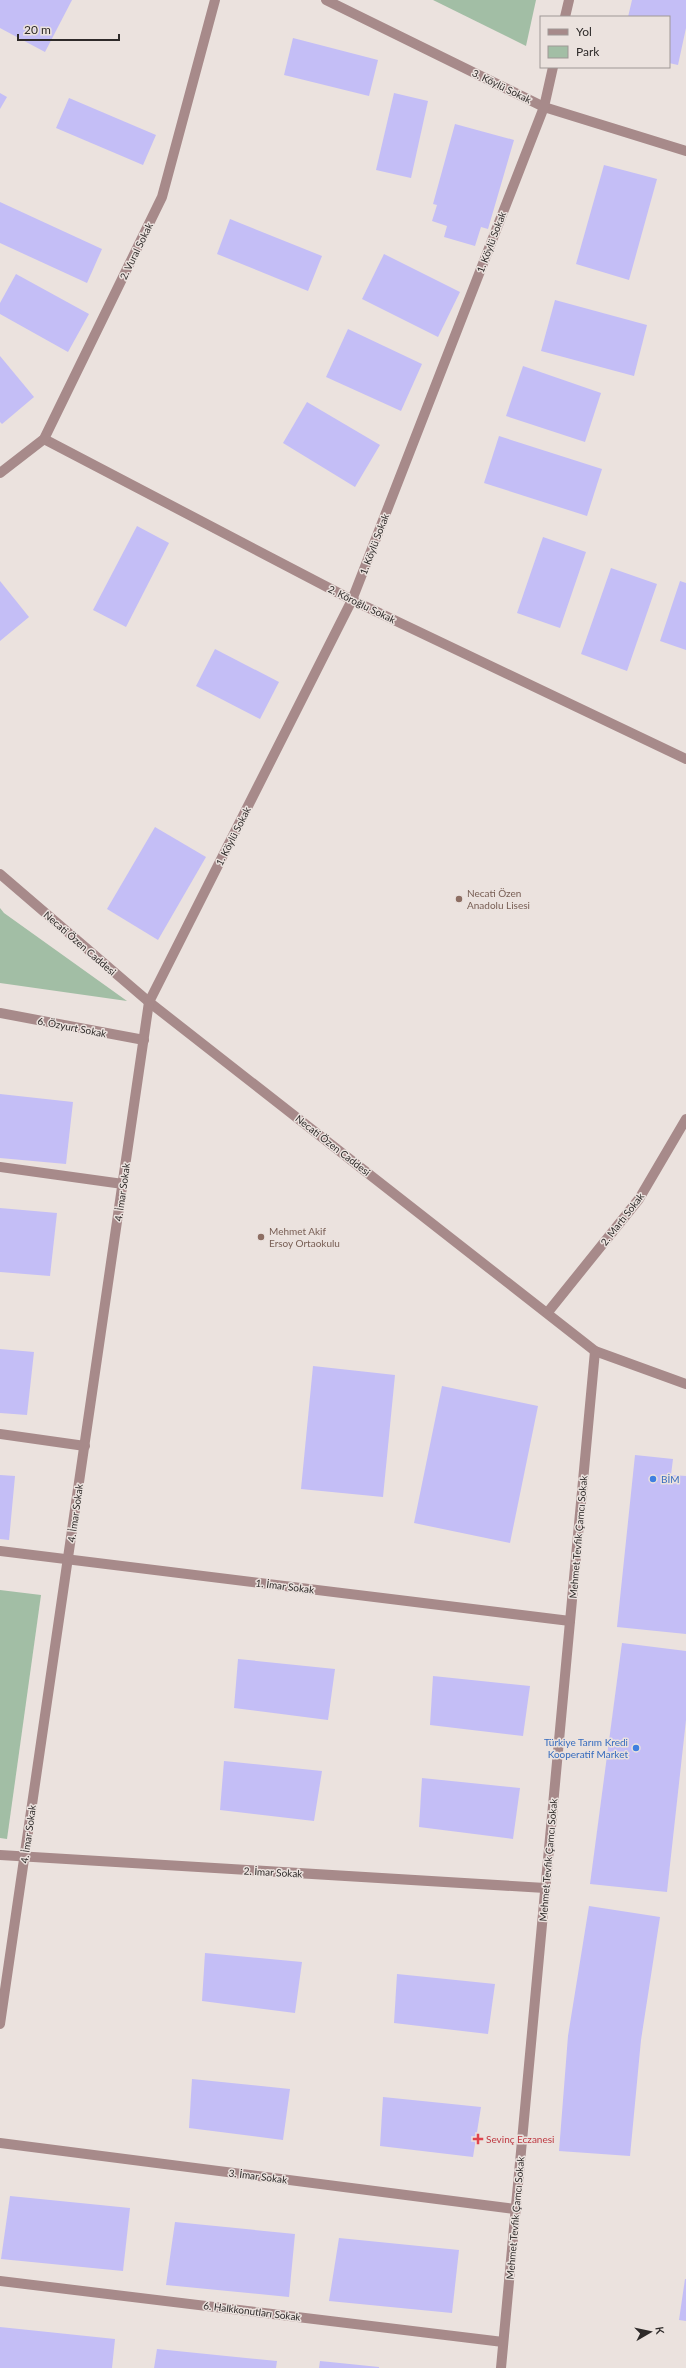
<svg xmlns="http://www.w3.org/2000/svg" width="686" height="2368" font-family="Lato,sans-serif">
  <style>
    .green { fill: #a2bea5 }
    .building { fill: #c4bef6 }
    .lines { fill: none; stroke-linecap: round; stroke-linejoin: round }
    .minor { stroke: #a78a8a; stroke-width: 10 }
    .education-dot { fill: #8d6e63; stroke: #ebe2de; stroke-width: 1.5 }
    .shop-dot { fill: #3f7fe0; stroke: #ebe2de; stroke-width: 1.5 }
    .health-dot { fill: #e0444e; stroke: #ebe2de; stroke-width: 1.5 }
    .labels { text-anchor: middle; dominant-baseline: central; stroke-width: 3; stroke-linejoin: round; paint-order: stroke }
    .street-label { font-size: 10px; fill: #2e2a29; stroke: #ebe2de }
    .education-label { font-size: 10px; fill: #785e54; stroke: #ebe2de; text-anchor: start }
    .shop-label { font-size: 10px; fill: #366cbe; stroke: #ebe2de; text-anchor: start }
    .health-label { font-size: 10px; fill: #be3a42; stroke: #ebe2de; text-anchor: start }
  </style>
  <rect width="100%" height="100%" fill="#ebe2de"/>
  <g class="green">
    <path d="M433,0h103l-10,46z"/>
    <path d="M0,908l4,5 123,88 -127,-18z"/>
    <path d="M0,1590l41,5 -34,244 -7,-1z"/>
  </g>
  <g class="building">
    <path d="M0,0h72l-27,52 -45,-24z"/>
    <path d="M632,0h54v28l-8,37 -9,-2v-46h-41z"/>
    <path d="M293,38l85,22 -9,36 -85,-21z"/>
    <path d="M0,93l7,4 -7,12z"/>
    <path d="M394,93l34,8 -17,77 -35,-8z"/>
    <path d="M69,98l87,37 -13,30 -87,-37z"/>
    <path d="M455,124l59,16 -26,89 -7,-2 -6,19 -31,-9 3,-11 -15,-5 5,-16 -4,-1z"/>
    <path d="M604,165l53,14 -28,101 -53,-16z"/>
    <path d="M0,202l102,47 -15,34 -87,-40z"/>
    <path d="M230,219l92,37 -14,35 -91,-37z"/>
    <path d="M384,254l76,38 -22,45 -76,-38z"/>
    <path d="M16,274l73,40 -21,38 -68,-38v-11z"/>
    <path d="M555,300l92,25 -13,51 -93,-25z"/>
    <path d="M348,329l74,35 -21,47 -75,-34z"/>
    <path d="M0,356l34,41 -32,27 -2,-2z"/>
    <path d="M523,366l78,27 -16,49 -79,-26z"/>
    <path d="M307,402l73,43 -25,42 -72,-44z"/>
    <path d="M499,436l103,33 -15,47 -103,-33z"/>
    <path d="M137,526l32,17 -43,84 -33,-17z"/>
    <path d="M543,537l43,15 -26,76 -43,-15z"/>
    <path d="M611,568l46,16 -30,87 -46,-17z"/>
    <path d="M0,581l29,36 -29,24z"/>
    <path d="M680,581l6,2v67l-26,-9z"/>
    <path d="M215,649l64,33 -19,37 -64,-33z"/>
    <path d="M155,827l51,30 -48,83 -51,-31z"/>
    <path d="M0,1094l73,8 -7,62 -66,-6z"/>
    <path d="M0,1208l57,5 -7,63 -50,-4z"/>
    <path d="M0,1349l34,3 -7,63 -27,-2z"/>
    <path d="M313,1366l82,9 -12,122 -82,-8z"/>
    <path d="M442,1386l96,20 -28,137 -96,-20z"/>
    <path d="M635,1455l38,4 -2,16 15,1v158l-69,-7z"/>
    <path d="M0,1475l15,1 -6,64 -9,-1z"/>
    <path d="M622,1643l64,8v69l-19,172 -77,-8z"/>
    <path d="M238,1659l97,10 -7,51 -94,-12z"/>
    <path d="M433,1676l97,10 -7,50 -93,-11z"/>
    <path d="M224,1761l98,10 -8,50 -94,-11z"/>
    <path d="M422,1778l98,10 -7,51 -94,-12z"/>
    <path d="M589,1906l71,11 -19,123 -11,116 -71,-5 9,-115z"/>
    <path d="M205,1953l97,9 -7,51 -93,-12z"/>
    <path d="M397,1974l98,10 -7,50 -94,-11z"/>
    <path d="M192,2079l98,10 -7,51 -94,-12z"/>
    <path d="M383,2097l98,10 -8,50 -93,-11z"/>
    <path d="M10,2196l120,12 -7,63 -122,-12z"/>
    <path d="M175,2222l120,12 -6,63 -123,-12z"/>
    <path d="M339,2238l120,12 -7,63 -123,-12z"/>
    <path d="M685,2279h1v42l-7,-1z"/>
    <path d="M0,2327l115,12 -3,29h-112z"/>
    <path d="M157,2349l120,12 -1,7h-122z"/>
    <path d="M320,2361l59,6v1h-60z"/>
  </g>
  <g class="lines">
    <g class="minor">
      <path d="M326,0l218,107 142,44"/>
      <path d="M565,17l4,-17"/>
      <path d="M44,439l308,161 334,159"/>
      <path d="M0,473l44,-34 118,-242 53,-197"/>
      <path d="M0,874l149,128 446,349 91,33"/>
      <path d="M0,1013l144,27"/>
      <path d="M0,1167l123,17"/>
      <path d="M548,1312l91,-113 47,-80"/>
      <path d="M0,1434l85,12"/>
      <path d="M0,1551l570,70"/>
      <path d="M0,1855l545,33"/>
      <path d="M0,2024l149,-1022 203,-402 192,-493 9,-40"/>
      <path d="M0,2143l515,66"/>
      <path d="M0,2281l503,61"/>
      <path d="M501,2368l94,-1017"/>
    </g>
  </g>
  <g class="education-dot">
    <circle cx="459" cy="899" r="4"/>
    <circle cx="261" cy="1237" r="4"/>
  </g>
  <g class="shop-dot">
    <circle cx="653" cy="1479" r="4"/>
    <circle cx="636" cy="1748" r="4"/>
  </g>
  <path class="health-dot" d="M476 2133h4v4h4v4h-4v4h-4v-4h-4v-4h4z"/>
  <g class="labels">
    <g class="street-label">
      <text transform="translate(502 86) rotate(26)">3. Köylü Sokak</text>
      <text transform="translate(491 242) rotate(-69)">1. Köylü Sokak</text>
      <text transform="translate(136 251) rotate(-64)">2. Vural Sokak</text>
      <text transform="translate(374 544) rotate(-69)">1. Köylü Sokak</text>
      <text transform="translate(362 604) rotate(26)">2. Köroğlu Sokak</text>
      <text transform="translate(233 836) rotate(-63)">1. Köylü Sokak</text>
      <text transform="translate(80 943) rotate(41)">Necati Özen Caddesi</text>
      <text transform="translate(72 1027) rotate(11)">6. Özyurt Sokak</text>
      <text transform="translate(333 1145) rotate(38)">Necati Özen Caddesi</text>
      <text transform="translate(122 1192) rotate(-82)">4. İmar Sokak</text>
      <text transform="translate(622 1219) rotate(-52)">2. Martı Sokak</text>
      <text transform="translate(75 1513) rotate(-82)">4. İmar Sokak</text>
      <text transform="translate(578 1537) rotate(-85)">Mehmet Tevfik Çamcı Sokak</text>
      <text transform="translate(285 1586) rotate(7)">1. İmar Sokak</text>
      <text transform="translate(28 1834) rotate(-82)">4. İmar Sokak</text>
      <text transform="translate(548 1860) rotate(-85)">Mehmet Tevfik Çamcı Sokak</text>
      <text transform="translate(273 1872) rotate(3)">2. İmar Sokak</text>
      <text transform="translate(258 2176) rotate(7)">3. İmar Sokak</text>
      <text transform="translate(515 2218) rotate(-85)">Mehmet Tevfik Çamcı Sokak</text>
      <text transform="translate(252 2311) rotate(7)">6. Halkkonutları Sokak</text>
    </g>
    <g class="education-label">
      <text x="467" y="893">Necati Özen<tspan x="467" dy="12">Anadolu Lisesi</tspan></text>
      <text x="269" y="1231">Mehmet Akif<tspan x="269" dy="12">Ersoy Ortaokulu</tspan></text>
    </g>
    <g class="shop-label">
      <text x="661" y="1479">BİM</text>
      <text x="628" y="1742" text-anchor="end">Türkiye Tarım Kredi<tspan x="628" dy="12">Kooperatif Market</tspan></text>
    </g>
    <g class="health-label">
      <text x="486" y="2139">Sevinç Eczanesi</text>
    </g>
  </g>
  <rect x="540" y="16" width="130" height="52" fill="#ebe2de" stroke="#9f9896"/>
  <rect x="548" y="29" width="20" height="6" fill="#a78a8a" stroke="#9f9896"/>
  <text x="576" y="36" font-size="12" fill="#2e2a29">Yol</text>
  <rect x="548" y="46" width="20" height="12" fill="#a2bea5" stroke="#9f9896"/>
  <text x="576" y="56" font-size="12" fill="#2e2a29">Park</text>
  <g transform="translate(650 2332) rotate(81)" stroke="#ebe2de" stroke-width="3" paint-order="stroke">
  <path d="M0-3L7 15L0 10L-7 15Z" fill="#2e2a29"/>
  <text y="-6" font-size="11" font-weight="bold" text-anchor="middle" fill="#2e2a29">K</text>
  </g>
  <path d="M18 34v6h101v-6" fill="none" stroke="#2e2a29" stroke-width="2"/>
  <text x="24" y="34" font-size="12" fill="#2e2a29" stroke="#ebe2de" stroke-width="3" paint-order="stroke">20 m</text>
</svg>
